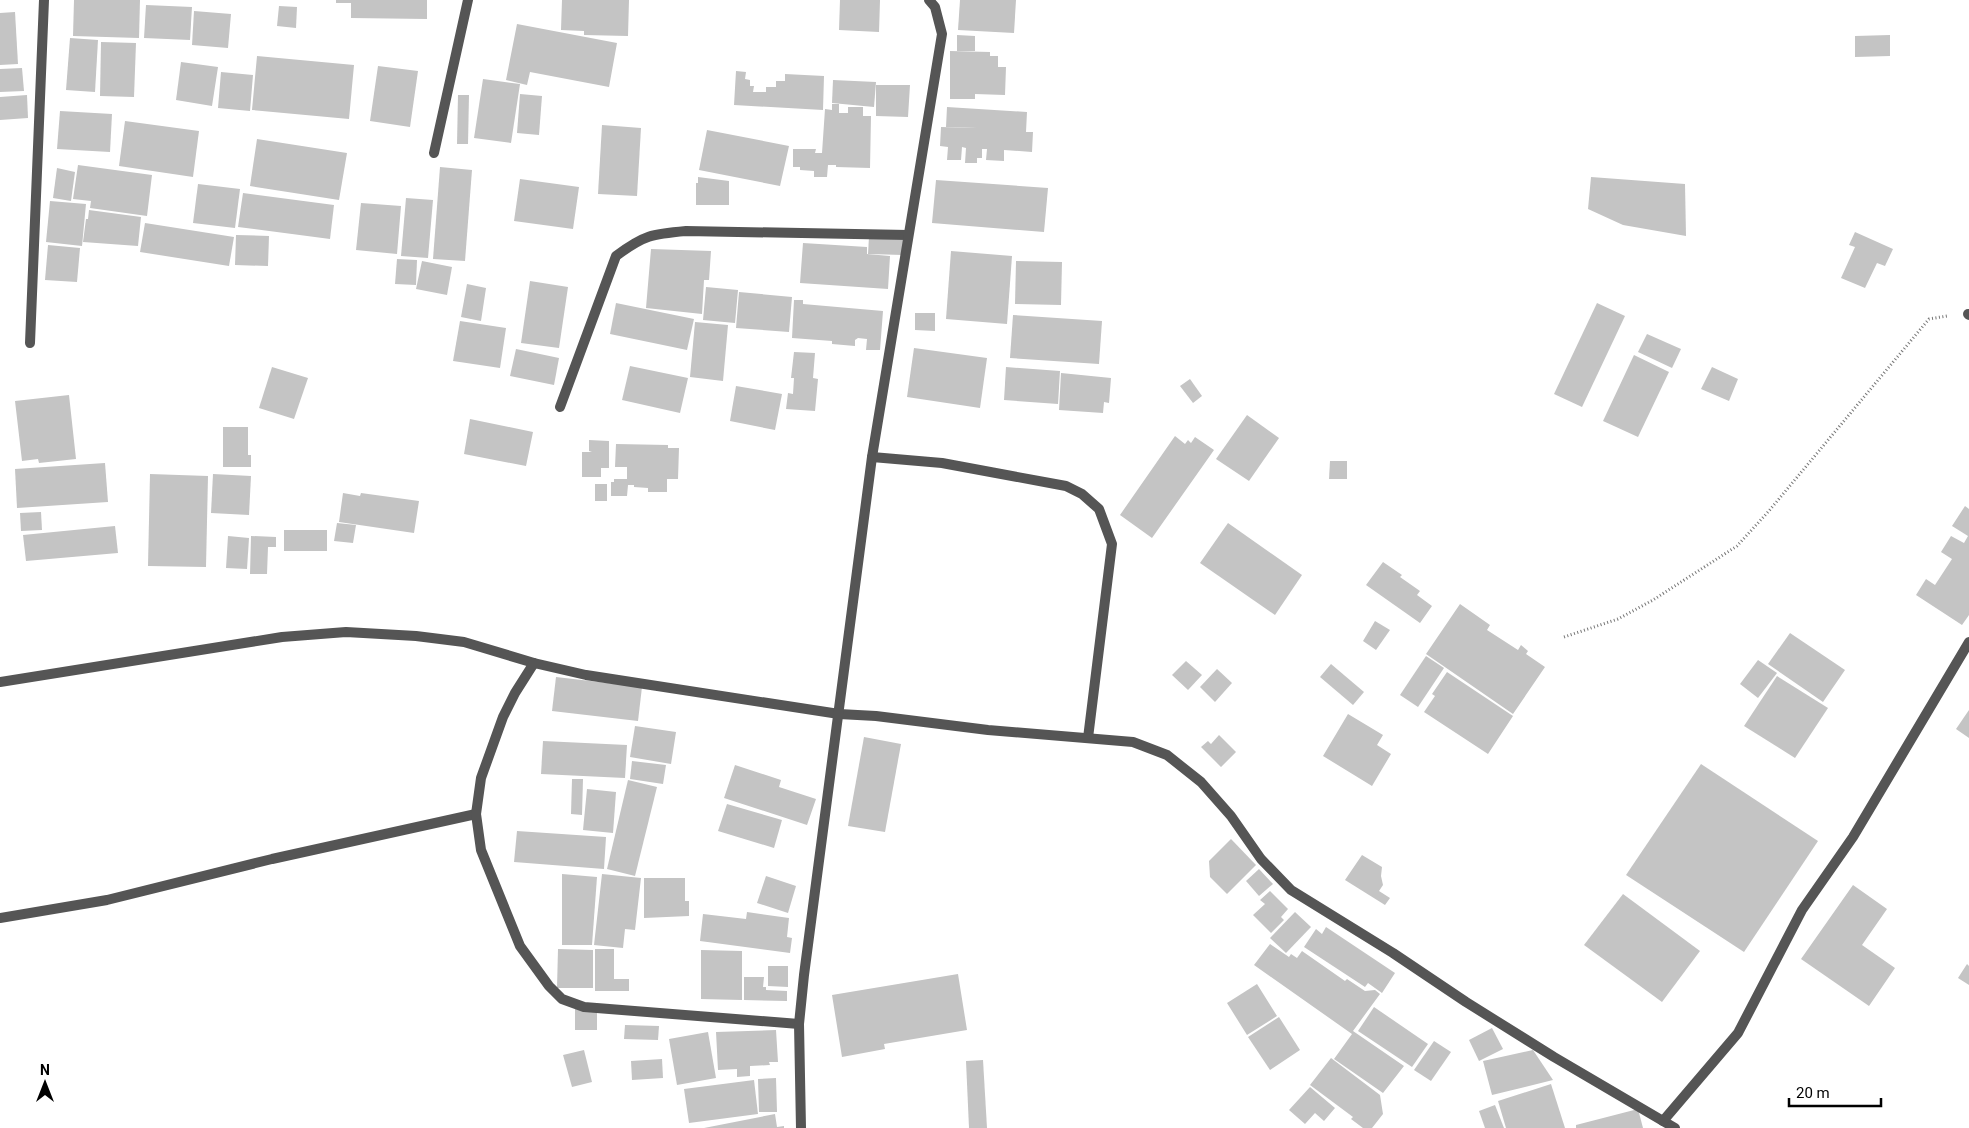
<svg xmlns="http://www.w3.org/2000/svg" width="1969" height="1128" font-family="Roboto,sans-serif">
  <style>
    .building { fill: #c4c4c4 }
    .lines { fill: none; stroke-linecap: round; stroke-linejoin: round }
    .path { stroke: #777; stroke-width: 3; stroke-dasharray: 1 2.5; stroke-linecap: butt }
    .minor { stroke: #555; stroke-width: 10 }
  </style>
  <rect width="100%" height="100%" fill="#fff"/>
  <g class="building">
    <path d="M74,0h66l-1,38 -66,-2z"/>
    <path d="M336,0h91v19l-76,-1v-15h-15z"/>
    <path d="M562,0h67l-1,36 -44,-1v-4l-23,-1z"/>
    <path d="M840,0h40l-1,32 -40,-2z"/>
    <path d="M960,0h56l-2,33 -56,-3z"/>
    <path d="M146,5l46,2 -2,33 -46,-2z"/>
    <path d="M279,6l18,1 -1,21 -19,-2z"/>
    <path d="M194,11l37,3 -3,34 -36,-3z"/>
    <path d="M15,12l3,52 -18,1v-52z"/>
    <path d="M517,24l100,19 -8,44 -79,-15 -3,13 -21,-5z"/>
    <path d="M957,35l18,1v15h-18z"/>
    <path d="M1890,35v21l-35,1v-21z"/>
    <path d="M70,38l28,2 -3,52 -29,-2z"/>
    <path d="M101,42l35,1 -2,54 -34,-1z"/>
    <path d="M950,51l40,1v4h8v11h8l-1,28 -30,-1v5h-25z"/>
    <path d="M257,56l97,9 -5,54 -97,-9z"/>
    <path d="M181,62l37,5 -6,39 -36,-6z"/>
    <path d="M378,66l40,5 -8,56 -40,-6z"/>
    <path d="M22,68l2,23 -24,1v-23z"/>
    <path d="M736,71l10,1 -1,7 5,1v6h4l-1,6h13v-5h10v-6h9v-7l39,2 -1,34 -89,-5z"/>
    <path d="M221,72l32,3 -3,36 -32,-3z"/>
    <path d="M483,79l37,5 -9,59 -37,-5z"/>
    <path d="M833,80l43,2 -2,25 -42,-4z"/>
    <path d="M876,85h34l-2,32 -32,-1z"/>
    <path d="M520,94l22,2 -3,39 -22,-2z"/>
    <path d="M27,95l1,23 -28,2v-23z"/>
    <path d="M458,95h11l-1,49h-11z"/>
    <path d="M832,104h7v9h9v-6h15v9h8l-1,52 -34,-1v-2h-8l-1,12h-13v-6l-14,-1v-3h-7v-18h23l-1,4h7l3,-44 7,1z"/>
    <path d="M947,107l80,5 -1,20h7l-1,20 -28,-2v11l-18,-1 1,-11h-5v9h-5v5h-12l1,-15 -4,-1 -1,13h-14l1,-13 -8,-1 1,-19 36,1 -31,-1z"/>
    <path d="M60,111l52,3 -2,38 -53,-3z"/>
    <path d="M125,121l74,10 -6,46 -74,-11z"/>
    <path d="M602,125l39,3 -4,68 -39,-2z"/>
    <path d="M707,130l82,16 -9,40 -81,-16z"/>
    <path d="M257,139l90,14 -8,47 -89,-14z"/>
    <path d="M78,165l74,10 -5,41 -57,-8 1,-7 -18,-2z"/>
    <path d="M440,167l32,3 -7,91 -32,-2z"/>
    <path d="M57,168l18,4 -4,29 -18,-3z"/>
    <path d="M698,177l31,4v24h-33v-22h2z"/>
    <path d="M1591,177l94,7 1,52 -63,-11 -35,-16z"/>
    <path d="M520,179l59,8 -6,42 -59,-8z"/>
    <path d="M936,180l112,8 -4,44 -112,-9z"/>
    <path d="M198,184l42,5 -5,39 -42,-5z"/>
    <path d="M243,193l91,12 -4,34 -92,-12z"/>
    <path d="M406,198l27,2 -5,58 -27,-2z"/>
    <path d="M50,201l36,3 -4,42 -36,-4z"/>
    <path d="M361,203l40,3 -4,48 -41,-4z"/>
    <path d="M89,210l52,7 -3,29 -55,-4 3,-23h2z"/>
    <path d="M145,223l89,14 -5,29 -89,-14z"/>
    <path d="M1855,232l38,17 -8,17 -8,-3 -12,25 -24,-10 14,-31 -6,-2z"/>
    <path d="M236,235l33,1 -1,30 -33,-1z"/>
    <path d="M869,237l34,1v17l-35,-1z"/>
    <path d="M803,243l64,4v7l23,2 -2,33 -88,-6z"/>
    <path d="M48,245l32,3 -3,34 -32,-2z"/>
    <path d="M651,249l60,2 -2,29h-5l-2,34 -56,-6z"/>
    <path d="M951,251l61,5 -5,68 -61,-5z"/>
    <path d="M397,259l20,1 -1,25 -21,-1z"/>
    <path d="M422,261l30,6 -5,28 -31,-6z"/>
    <path d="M1016,261l46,1 -1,43 -46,-1z"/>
    <path d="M530,281l38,6 -9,61 -38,-5z"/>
    <path d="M467,284l19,4 -5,33 -20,-4z"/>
    <path d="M706,287l32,3 -3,33 -32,-3z"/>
    <path d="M739,292l53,5 -3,35 -53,-4z"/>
    <path d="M794,300h9v4l80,7 -3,39h-14l1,-11 -9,-1 -3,2v6l-23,-2v-3l-40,-3z"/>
    <path d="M616,303l78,16 -7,31 -77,-16z"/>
    <path d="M1597,303l28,13 -43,91 -28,-13z"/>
    <path d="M915,313h20v18l-20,-1z"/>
    <path d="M1013,315l89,6 -3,43 -89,-6z"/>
    <path d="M460,321l46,7 -6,40 -47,-7z"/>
    <path d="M695,322l33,3 -5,56 -33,-4z"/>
    <path d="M1647,334l34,15 -9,19 -34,-16z"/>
    <path d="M914,348l73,10 -7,50 -73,-11z"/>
    <path d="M516,349l43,9 -5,27 -44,-9z"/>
    <path d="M794,352l21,1 -2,25 5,1 -3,32 -29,-2 2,-16 5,1 1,-16h-3z"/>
    <path d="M1634,355l35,17 -31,65 -35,-16z"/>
    <path d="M630,366l58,12 -8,35 -58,-13z"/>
    <path d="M272,367l36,11 -14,41 -35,-11z"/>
    <path d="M1006,367l54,4 -2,33 -54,-4z"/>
    <path d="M1712,367l26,12 -9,22 -28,-12z"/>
    <path d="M1061,373l50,5 -2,25 -5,-1 -1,11 -44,-3z"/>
    <path d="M1190,379l12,17 -9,7 -13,-17z"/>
    <path d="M736,386l46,8 -7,36 -45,-9z"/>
    <path d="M69,395l7,64 -37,4 -1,-4 -16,2 -7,-60z"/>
    <path d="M1247,415l32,23 -30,43 -33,-22z"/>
    <path d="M470,419l63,13 -7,34 -62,-12z"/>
    <path d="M223,427h25v28h3v12h-28z"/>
    <path d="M1175,436l10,8 3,-4 3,3 4,-6 19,13 -62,88 -32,-23z"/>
    <path d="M589,440l20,1v27h-8v9h-19v-25h10l-3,-1z"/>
    <path d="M616,444l52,1v3h11l-1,31h-11v13h-19v-4l-14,-1v-2h-6l-1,11h-16v-14h3v-3h13v-12h-12z"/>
    <path d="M1330,461h17v18h-18z"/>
    <path d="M105,463l3,39 -91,6 -2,-39z"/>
    <path d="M150,474l58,2 -2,91 -58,-1z"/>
    <path d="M213,474l38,2 -2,39 -38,-2z"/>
    <rect x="595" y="484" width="12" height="17"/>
    <path d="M343,493l17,3 1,-3 58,8 -5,32 -75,-11z"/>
    <path d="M1965,506l4,3v106l-7,10 -46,-30 10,-16 9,6 17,-26 -11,-7 10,-16 13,7 4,-7 -16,-10z"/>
    <path d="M41,512l1,18 -21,1 -1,-18z"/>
    <path d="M337,523l19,2 -3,18 -19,-2z"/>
    <path d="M1228,523l74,52 -27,40 -75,-52z"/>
    <path d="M115,526l3,27 -92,8 -3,-26z"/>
    <rect x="284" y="530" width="43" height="21"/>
    <path d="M228,536l21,2 -2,31 -21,-1z"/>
    <path d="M251,536l25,1v10h-8l-1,27h-17z"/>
    <path d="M1383,562l19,13 -2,2 20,14 -3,4 15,11 -12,17 -54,-38z"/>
    <path d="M1460,604l30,21 -3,5 31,20 3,-5 7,6 -2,3 19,13 -32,47 -87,-60z"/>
    <path d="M1375,621l15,9 -14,20 -13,-9z"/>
    <path d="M1790,633l55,37 -22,32 -55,-38z"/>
    <path d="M1426,656l18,12 -26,39 -18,-12z"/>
    <path d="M1758,660l19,13 -19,25 -18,-14z"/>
    <path d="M1186,661l16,14 -14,15 -16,-15z"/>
    <path d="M1331,664l33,28 -11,13 -33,-28z"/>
    <path d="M1217,669l15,14 -17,19 -15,-15z"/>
    <path d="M1447,672l66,44 -25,38 -64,-42 11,-16 -3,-2z"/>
    <path d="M1777,676l51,32 -33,50 -51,-32z"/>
    <path d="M556,677l86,10 -4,34 -86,-10z"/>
    <path d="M1969,710v28l-13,-9z"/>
    <path d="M1348,714l35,21 -6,10 14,9 -19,32 -49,-30z"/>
    <path d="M635,726l41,6 -5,32 -41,-7z"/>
    <path d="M1219,735l17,17 -15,15 -20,-20 7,-6 3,3z"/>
    <path d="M864,737l37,7 -16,88 -37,-6z"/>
    <path d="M543,741l84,4 -2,33 -84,-4z"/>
    <path d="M632,761l34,4 -3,19 -33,-5z"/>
    <path d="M1701,764l117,77 -74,111 -118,-77z"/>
    <path d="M735,765l46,15 -2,7 37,12 -9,26 -83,-27z"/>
    <path d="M572,779h11l-1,36 -11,-1z"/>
    <path d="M628,780l29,7 -22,89 -28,-7z"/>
    <path d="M587,789l29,3 -3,41 -30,-3z"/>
    <path d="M727,804l55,16 -8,28 -56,-17z"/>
    <path d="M517,831l89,6 -2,32 -90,-7z"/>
    <path d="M1231,839l25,26 -29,29 -17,-17 -1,-16z"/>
    <path d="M1362,855l20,12 -1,9 2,9 -4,6 11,7 -5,7 -40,-25z"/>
    <path d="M1259,869l14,15 -14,12 -13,-15z"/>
    <path d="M562,874l35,3 -5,68h-30z"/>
    <path d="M602,874l39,4 -6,52 -10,-1 -2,19 -29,-3z"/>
    <path d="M766,876l30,10 -8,27 -31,-10z"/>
    <path d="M644,878h41v23h4v15l-45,2z"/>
    <path d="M1853,885l34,24 -25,36 33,23 -26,38 -68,-47z"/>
    <path d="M1270,891l18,18 -7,8 3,3 -13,13 -18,-18 12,-11 -5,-4z"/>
    <path d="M1623,894l77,57 -38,51 -78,-57z"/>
    <path d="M747,912l42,6 -2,19 5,1 -2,15 -90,-12 3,-27 43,5z"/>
    <path d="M1295,912l16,15 -25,26 -16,-15z"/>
    <path d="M1326,927l69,46 -13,20 -14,-10 -3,4 -61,-40 12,-18 6,5z"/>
    <path d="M1270,944l19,13 2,-3 6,4 5,-7 43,30 2,-2 18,12 10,-1 5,4 -27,37 51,35 -21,27 -49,-34 18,-25 -98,-69z"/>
    <path d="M558,949l35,1v38h-36z"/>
    <path d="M595,949h19v30h15v12h-34z"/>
    <path d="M701,950l41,1v49l-41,-1z"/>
    <path d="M1967,964l2,2v19l-11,-7z"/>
    <path d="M768,966h20v21l-20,-1z"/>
    <path d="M958,974l9,56 -83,14 1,5 -43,8 -10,-62z"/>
    <path d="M744,977h20l-1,10h3v3l21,1v10l-43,-1z"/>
    <path d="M1257,984l20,32 -30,19 -20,-32z"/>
    <path d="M1374,1007l54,37 -16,23 -54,-36z"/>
    <rect x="575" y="1008" width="22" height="22"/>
    <path d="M1279,1017l21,33 -30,20 -22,-33z"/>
    <path d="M625,1025l34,1 -1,14 -34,-1z"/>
    <path d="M1492,1028l11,21 -24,12 -10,-21z"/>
    <path d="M776,1030l2,32h-9l1,3 -20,1v10l-13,1v-8l-19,1 -2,-38z"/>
    <path d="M708,1032l8,46 -39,7 -8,-46z"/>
    <path d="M1434,1041l17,11 -20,29 -17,-11z"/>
    <path d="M584,1050l8,32 -20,5 -9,-32z"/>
    <path d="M1533,1050l20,30 -61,15 -9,-34z"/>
    <path d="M1331,1058l49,37 3,19 -11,14h-9l-12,-9 2,-2 -43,-32z"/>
    <path d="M662,1059l1,19 -31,2 -1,-19z"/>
    <path d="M983,1060l4,68h-18l-3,-67z"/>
    <path d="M776,1078l1,34h-18l-1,-33z"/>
    <path d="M754,1080l4,34 -69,9 -5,-34z"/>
    <path d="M1551,1084l14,44h-59l-8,-27z"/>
    <path d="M1310,1087l25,21 -11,13 -9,-8 -10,11 -16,-14z"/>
    <path d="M1495,1105l9,23h-19l-6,-17z"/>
    <path d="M1638,1109l5,19h-67v-3z"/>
    <path d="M775,1114l2,13 7,-1v2h-80z"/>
  </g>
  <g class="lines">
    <path class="path" d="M1564,637l54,-18 35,-19 84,-54 31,-34 161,-193 18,-3"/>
    <g class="minor">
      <path d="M434,153l34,-153"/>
      <path d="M1968,314l1,1"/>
      <path d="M30,343l14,-343"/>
      <path d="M560,407l56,-151c28,-21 36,-22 70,-25l222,4"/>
      <path d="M872,457l70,6 124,23 16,8 17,15 13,35 -24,194"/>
      <path d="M0,682l282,-45 64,-5 70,4 48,6 70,21"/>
      <path d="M0,918l107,-18 165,-41 204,-45"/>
      <path d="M799,1024l-215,-17 -22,-8 -13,-13 -29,-40 -39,-96 -5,-36 5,-36 22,-61 12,-24 19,-30 52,12 253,39 37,2 112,14 145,12 34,13 34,27 30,34 30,43 30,31 102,63 73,49 88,55 121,71"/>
      <path d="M1663,1121l75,-88 64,-123 51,-73 116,-195"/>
      <path d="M801,1128l-2,-104 5,-49 68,-518 70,-423 -7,-27 -6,-7"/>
    </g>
  </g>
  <g transform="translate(45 1083)" stroke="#ffffff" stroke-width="4" paint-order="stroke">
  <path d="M0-4L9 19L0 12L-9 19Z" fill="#000000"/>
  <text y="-8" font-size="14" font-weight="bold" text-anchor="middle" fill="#000000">N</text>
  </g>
  <path d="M1789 1098v8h92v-8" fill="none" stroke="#000000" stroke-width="2.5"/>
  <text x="1796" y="1098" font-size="15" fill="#000000" stroke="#ffffff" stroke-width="4" paint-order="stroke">20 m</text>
</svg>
